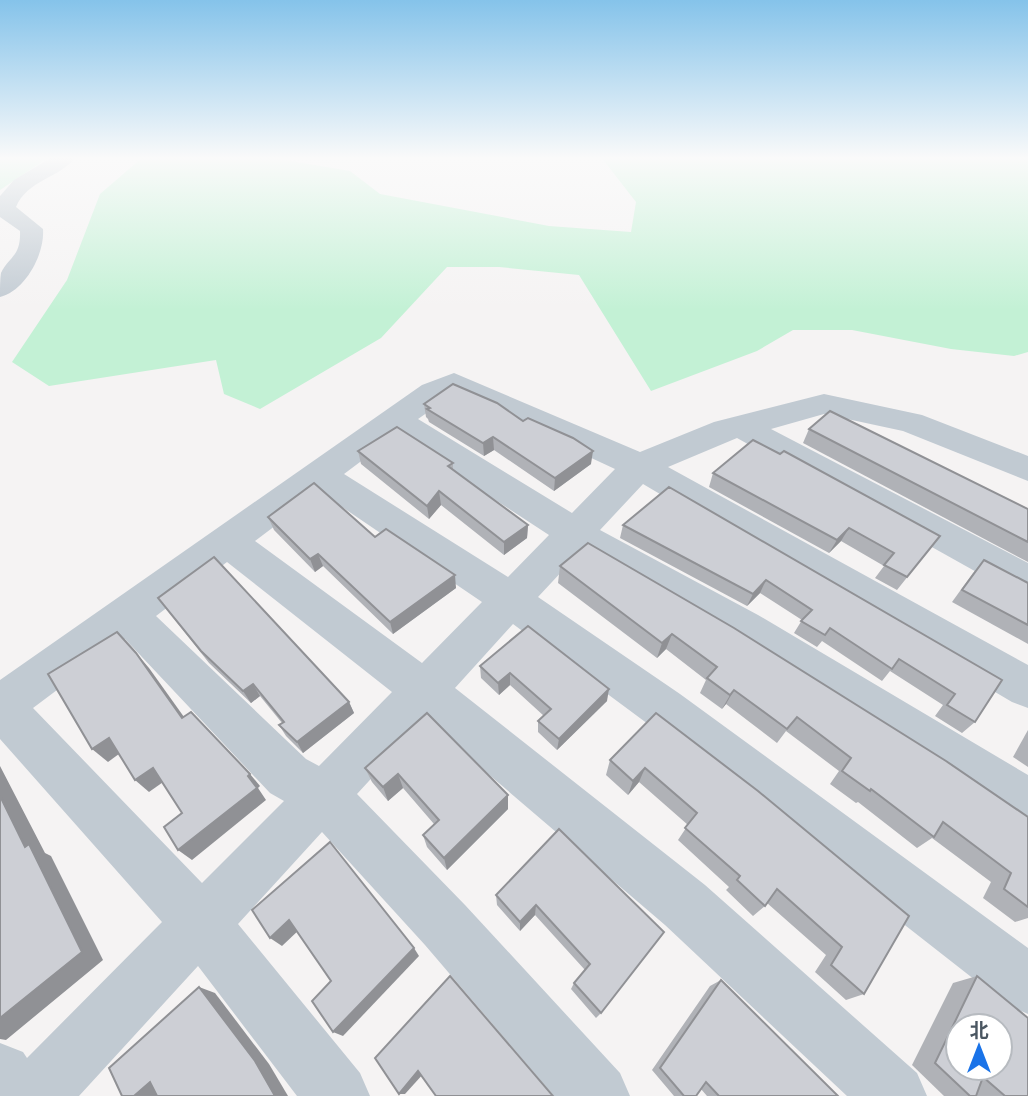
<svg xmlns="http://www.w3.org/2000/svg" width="1028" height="1096" font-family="'Space Grotesk','Noto Sans SC',sans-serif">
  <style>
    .green { fill: #c3f1d5 }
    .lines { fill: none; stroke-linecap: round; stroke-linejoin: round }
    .minor { fill: #c1cad2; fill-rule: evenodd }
    .wall { fill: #b0b2b7 }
    .shaded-wall { fill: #909195 }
    .building { fill: #cdcfd5; stroke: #909195; stroke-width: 2; fill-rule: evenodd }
  </style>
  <rect width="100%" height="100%" fill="#f5f3f3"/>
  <g class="green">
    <path d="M0,157h49l-49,33z"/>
    <path d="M143,157h124l83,14 30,23 169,32 82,6 5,-30 -35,-45h427v195l-14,4 -63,-7 -99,-19h-59l-36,21 -106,40 -72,-116 -80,-8h-52l-66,71 -121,71 -36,-15 -8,-34 -167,26 -37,-24 55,-82 33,-86z"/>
  </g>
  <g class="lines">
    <g class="minor">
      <path d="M52,157h24c-16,21 -49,23 -60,50l27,22c2,25 -18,62 -43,68 0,-7 0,-18 1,-24 8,-17 20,-16 19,-42l-20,-14v-21l14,-16z"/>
      <path d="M454,373l186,79 74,-30 110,-28 98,21 106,41v25l-125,-50 -79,-17 -53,15 257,134v35l-14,-5 -277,-155 -69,29 360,198v43l-16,-6 -369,-218 -43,46 158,85 270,160v54l-18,-7 -282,-181 -149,-88 -41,44 142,97 348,254v66l-21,-9 -359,-281 -135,-100 -58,64 250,197 212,188 10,23h-80l-182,-171 -240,-205 -68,74 108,111 155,168 10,23h-76l-129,-151 -103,-113 -84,92 122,149 10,23h-73l-99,-130 -119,130h-79v-53l23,9 4,6 135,-136 -162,-183v-59l422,-295zM454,394l161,75 -43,44 -154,-94zM396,435l153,100 -41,42 -164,-103zM320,492l162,110 -60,61 -167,-122zM227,562l165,130 -73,74 -13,-7 -150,-143zM125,639l145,154 14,8 -82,82 -169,-175z"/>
    </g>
  </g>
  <g class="wall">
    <path d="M424,404l167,60 -37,27 -60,-41 -10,6 -55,-34 -1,-3 -2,-2z"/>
    <path d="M809,429l219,80v53l-225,-119z"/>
    <path d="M358,451l95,12v7l75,55 -1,13 -23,17 -63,-50 -12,14 -68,-55z"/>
    <path d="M780,454l160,82 -43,54 -22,-12 9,-12 -43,-25 -12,12 -120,-66 4,-14z"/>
    <path d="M669,487l333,193 -27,42 -13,11 -27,-17 8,-11 -53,-34 -8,10 -60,-40 -5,6 -23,-14 8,-13 -42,-27 -13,13 -127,-68 3,-13z"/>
    <path d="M268,517l107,20 81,51 -63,46 -70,-68 -8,6 -41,-42z"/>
    <path d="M984,560l44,23v61l-76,-42 21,-29z"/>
    <path d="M560,566l468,251v101l-13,4 -32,-24 8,-16 -59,-44 -15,10 -59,-46 -2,1 -26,-19 9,-13 -53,-40 -9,12 -51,-39 -4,5 -22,-16 6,-13 -40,-31 -9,9 -99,-75z"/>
    <path d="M158,598l191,104 5,11 -51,40 -17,-17 -7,-11 3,-2 -22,-27 -9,7 -42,-40z"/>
    <path d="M528,626l79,75 -50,49 -19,-18v-11l6,-5 -34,-31 -11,10 -18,-17 -1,-12z"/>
    <path d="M656,713l253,203 -45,78 -18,6 -31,-28 11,-17 -59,-52 -2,3 -12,10 -27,-26 3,-3 -51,-47 10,-15 -49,-43 -11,13 -22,-20 4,-15z"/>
    <path d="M1028,730v37l-15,-10z"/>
    <path d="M365,768l143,27v14l-61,61 -20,-23 -4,-12 11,-11 -31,-36 -15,13 -16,-19z"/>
    <path d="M559,829l42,184 -5,5 -25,-29 3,-6 11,-13 -50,-55 -15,16 -23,-26 -1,-10z"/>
    <path d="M977,976l51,120h-84l-32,-31 41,-82z"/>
    <path d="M721,980l117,116h-131l-6,-7 -5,7h-22l-22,-26 58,-84z"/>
  </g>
  <g class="shaded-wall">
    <path d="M493,437l1,13 -10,6 -1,-13z"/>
    <path d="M593,451l-2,13 -37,27 1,-13z"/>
    <path d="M439,491l2,14 -12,14 -2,-13z"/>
    <path d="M528,525l-1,13 -23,17v-13z"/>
    <path d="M849,528l-8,13 -12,12 8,-13z"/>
    <path d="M318,554l5,12 -8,6 -5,-13z"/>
    <path d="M455,575l1,13 -63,46 -3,-12z"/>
    <path d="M766,580l-6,13 -13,13 6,-12z"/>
    <path d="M672,634l-6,15 -9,9 5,-15z"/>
    <path d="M136,653l13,15 45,63 -12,-13z"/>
    <path d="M510,673v12l-11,10 -1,-12z"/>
    <path d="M253,684l7,12 -9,7 -8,-12z"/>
    <path d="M609,689l-2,12 -50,49 2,-11z"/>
    <path d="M734,690l-8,14 -4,5 8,-14z"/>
    <path d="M349,702l5,11 -51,40 -6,-11z"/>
    <path d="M109,738l14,13 -15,11 -16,-13z"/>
    <path d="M0,766l45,87 6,3 52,104 -97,80 -6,-1v-21l25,-171 -25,-51z"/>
    <path d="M153,768l13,12 -17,12 -14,-12z"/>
    <path d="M645,768l-6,14 -11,13 5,-14z"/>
    <path d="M250,774l10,12 -2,2 8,12 -74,60 -14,-10z"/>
    <path d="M398,774l5,14 -15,13 -5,-14z"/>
    <path d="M508,795v14l-61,61 -3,-12z"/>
    <path d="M536,905l-1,10 -15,16v-9z"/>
    <path d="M289,920l11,9 -18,17 -12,-8z"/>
    <path d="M414,948l5,8 -76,80 -10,-4z"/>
    <path d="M199,987l16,6 54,71 19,32h-13z"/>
    <path d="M418,1071l6,2 -19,21h-6z"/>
    <path d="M150,1082l21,1 -15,13h-22z"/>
  </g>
  <g class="building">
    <path d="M453,384l44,19 26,18 5,-3 45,20 20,13 -38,27 -62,-41 -10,6 -56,-34 3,-1 -6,-4z"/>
    <path d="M830,411l198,98v33l-219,-113z"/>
    <path d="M397,427l56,36 -5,3 80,59 -24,17 -65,-51 -12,15 -69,-55z"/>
    <path d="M753,440l27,14 4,-3 156,85 -33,41 -23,-12 10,-12 -45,-25 -12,12 -124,-67z"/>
    <path d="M314,483l61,54 11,-8 69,46 -65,47 -72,-68 -8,5 -42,-42z"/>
    <path d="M669,487l333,193 -27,42 -28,-17 8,-11 -56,-35 -7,10 -62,-41 -5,7 -24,-14 11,-11 -46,-30 -13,14 -130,-69z"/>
    <path d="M588,543l146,85 212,133 82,56v90l-24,-18 7,-16 -68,-51 -9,15 -63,-48 -1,2 -28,-20 9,-13 -54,-41 -10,12 -53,-39 -4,5 -23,-17 10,-11 -45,-33 -10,9 -102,-77z"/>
    <path d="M214,557l135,145 -52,40 -18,-17 5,-3 -31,-38 -10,7 -42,-40 -43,-53z"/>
    <path d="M984,560l44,23v42l-66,-35z"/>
    <path d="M528,626l81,63 -50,50 -21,-18 13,-12 -41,-36 -12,10 -18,-17z"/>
    <path d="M117,632l19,21 46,65 9,-6 59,62 -2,2 9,12 -79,62 -14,-23 18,-14 -29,-45 -18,12 -26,-42 -17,11 -44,-75z"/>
    <path d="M427,713l81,82 -64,63 -21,-23 16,-15 -41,-46 -15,13 -18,-19z"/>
    <path d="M656,713l102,78 151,125 -45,78 -33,-29 11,-18 -65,-58 -12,17 -28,-26 3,-4 -55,-48 12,-15 -52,-45 -12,13 -23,-21z"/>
    <path d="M0,796l25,51 4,-3 53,108 -82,66z"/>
    <path d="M559,829l105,103 -63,81 -27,-30 16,-19 -54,-59 -16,17 -24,-27z"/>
    <path d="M330,842l84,106 -81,84 -21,-31 19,-20 -42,-61 -19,18 -18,-28z"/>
    <path d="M450,976l103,120h-117l-18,-25 -19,23 -24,-36z"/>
    <path d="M977,976l51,42v78h-23l-22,-19 -7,19h-6l-35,-33zM958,1026h42v42h-42z"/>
    <path d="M721,980l117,116h-119l-13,-14 -10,14h-12l-24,-28z"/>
    <path d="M199,987l56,74 20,35h-118l-7,-14 -16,14h-12l-13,-28z"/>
  </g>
  <linearGradient id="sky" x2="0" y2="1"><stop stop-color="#85c3ea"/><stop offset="0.51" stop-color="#fafafa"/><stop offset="1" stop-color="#fafafa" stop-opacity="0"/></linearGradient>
  <rect width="1028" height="310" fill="url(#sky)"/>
  <g transform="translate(979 1047)"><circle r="33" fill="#ffffff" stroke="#b7bbc0" stroke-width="2"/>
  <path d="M0-5L12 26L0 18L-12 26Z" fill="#1a73e8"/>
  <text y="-10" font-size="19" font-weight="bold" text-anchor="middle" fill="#4a5661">北</text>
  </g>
</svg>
